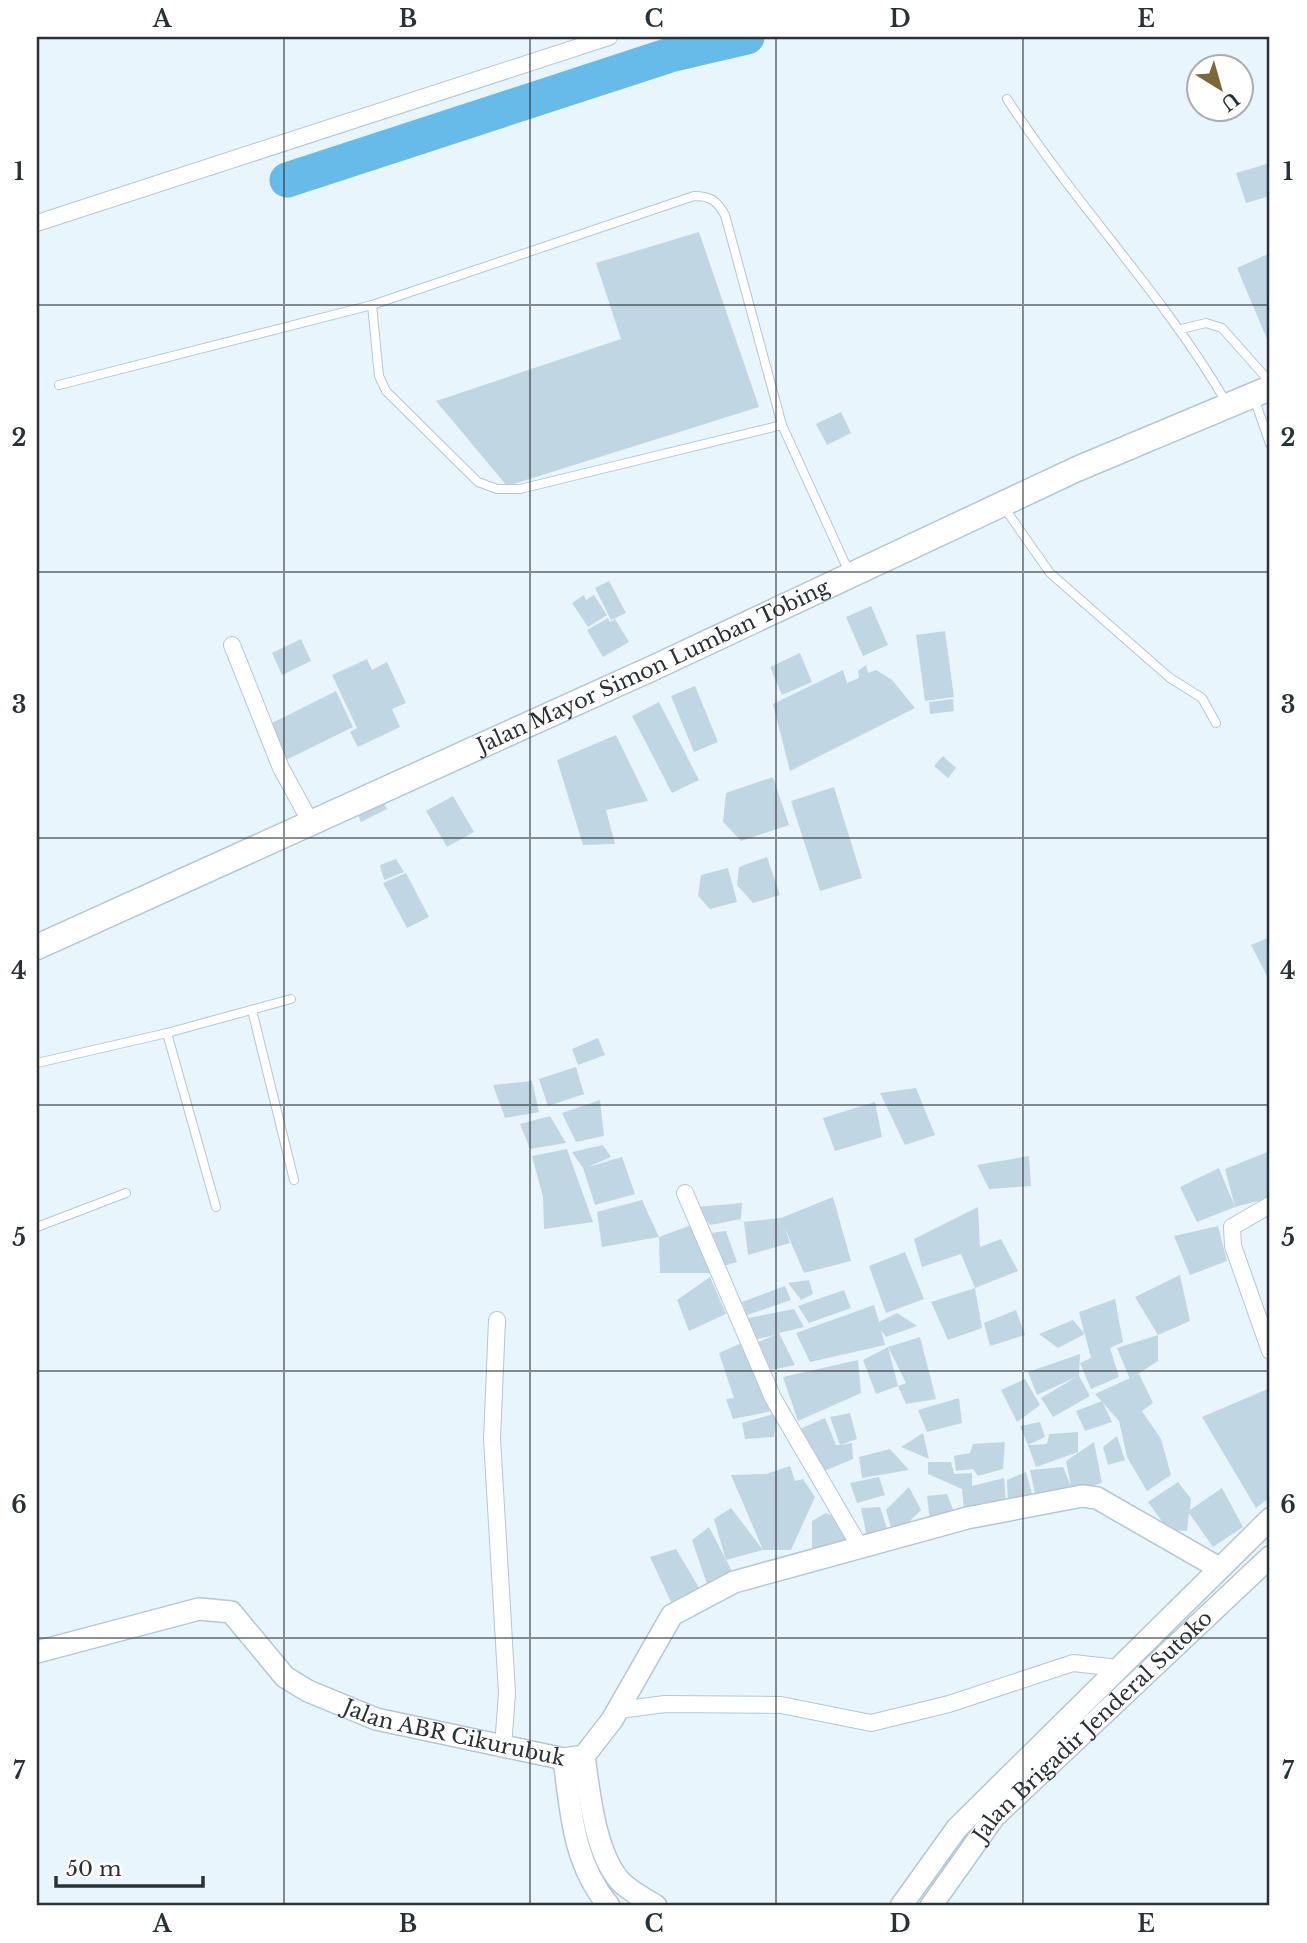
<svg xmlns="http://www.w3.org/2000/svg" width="1307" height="1943" font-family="'Libre Baskerville',serif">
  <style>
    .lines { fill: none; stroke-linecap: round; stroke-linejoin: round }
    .river { stroke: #66bbe8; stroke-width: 35 }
    .building { fill: #c1d6e3 }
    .lane-casing { stroke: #b3c7d4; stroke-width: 10 }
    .street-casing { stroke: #b3c7d4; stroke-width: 18 }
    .secondary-casing { stroke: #b3c7d4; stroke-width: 24 }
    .primary-casing { stroke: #b3c7d4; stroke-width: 27 }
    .lane { stroke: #fff; stroke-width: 8 }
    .street { stroke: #fff; stroke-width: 16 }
    .secondary { stroke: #fff; stroke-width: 21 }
    .primary { stroke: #fff; stroke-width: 24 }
    .grid { fill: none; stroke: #2a3236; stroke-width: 2; stroke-opacity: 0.55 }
    .labels { text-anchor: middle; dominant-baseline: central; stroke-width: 7; stroke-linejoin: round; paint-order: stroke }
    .street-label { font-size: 21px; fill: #2a3236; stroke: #fff }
    .neatline { fill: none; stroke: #2a3236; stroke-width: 2.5 }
    .grid-label { font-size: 23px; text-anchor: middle; font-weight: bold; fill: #2a3236 }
  </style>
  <rect width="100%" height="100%" fill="#e9f5fd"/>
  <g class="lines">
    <path class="river" d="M287,180l383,-125 77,-18"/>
  </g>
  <g class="building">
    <path d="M1270,163v33l-24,7 -10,-30z"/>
    <path d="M699,232l60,175 -252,79 -71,-85 185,-62 -25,-76z"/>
    <path d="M1270,253v84l-3,2 -30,-71z"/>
    <path d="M841,412l10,21 -24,12 -11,-21z"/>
    <path d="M609,581l17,32 -15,7 -16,-32z"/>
    <path d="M584,595l2,5 8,-5 13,20 -19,12 -16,-24z"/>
    <path d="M871,606l17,39 -25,11 -17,-39z"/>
    <path d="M608,618l2,4 5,-3 14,23 -26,15 -16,-27z"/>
    <path d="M945,631l9,66 -29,4 -9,-66z"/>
    <path d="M301,639l10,22 -29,14 -10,-22z"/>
    <path d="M800,653l12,29 -30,13 -12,-28z"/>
    <path d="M367,659l5,11 15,-8 19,41 -14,6 8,18 -42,20 -8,-15 7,-4 -25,-53z"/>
    <path d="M866,665l2,8 8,-3 16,10 23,28 -125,63 -17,-67 70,-34 4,13 12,-5 -1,-7z"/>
    <path d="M695,686l23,56 -24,10 -23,-56z"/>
    <path d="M336,691l17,36 -67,33 -18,-35z"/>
    <path d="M953,699l1,12 -24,3 -1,-12z"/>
    <path d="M659,702l40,78 -27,13 -40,-77z"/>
    <path d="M616,735l32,66 -42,9 9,34 -32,1 -26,-85z"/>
    <path d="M943,756l13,12 -8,10 -14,-12z"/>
    <path d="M773,777l16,48 -48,16 -18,-19 3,-29z"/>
    <path d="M834,787l28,91 -42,13 -29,-90z"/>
    <path d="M381,796l6,13 -26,13 -6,-14z"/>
    <path d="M453,796l21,36 -27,15 -21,-36z"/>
    <path d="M767,857l13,38 -27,8 -16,-18 2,-18z"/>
    <path d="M396,859l8,13 -20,8 -4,-15z"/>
    <path d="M728,868l9,34 -27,7 -12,-13 3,-21z"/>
    <path d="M406,873l23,44 -22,11 -24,-45z"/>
    <path d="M1270,937v45l-19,-37z"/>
    <path d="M598,1038l7,17 -27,10 -6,-16z"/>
    <path d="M576,1067l8,27 -36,12 -9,-27z"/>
    <path d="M532,1081l7,31 -34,6 -12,-33z"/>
    <path d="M916,1088l19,47 -30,10 -25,-52z"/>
    <path d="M600,1100l4,36 -28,6 -14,-29z"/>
    <path d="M875,1102l7,35 -47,14 -12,-33z"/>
    <path d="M550,1116l16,27 -36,6 -10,-25z"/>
    <path d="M603,1145l8,12 -23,10 34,-10 13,37 -40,11 -12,-37 -11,-16z"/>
    <path d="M567,1149l26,73 -49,7 -1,-32 -11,-41z"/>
    <path d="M1270,1151v47l-35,9 -10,-38z"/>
    <path d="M1029,1156l2,30 -42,3 -12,-24z"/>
    <path d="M1219,1168l16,39 -38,15 -17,-35z"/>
    <path d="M833,1197l18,64 -47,12 -20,-47 6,17 -42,12 -4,-33 37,-4z"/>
    <path d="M642,1200l17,37 32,-12 21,48h-52l-1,-36 -57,10 -5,-35z"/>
    <path d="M742,1203l-1,16 -31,6 -14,-18z"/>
    <path d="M978,1207l2,40 21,-8 17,32 -43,17 7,40 -34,12 -17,-38 44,-14 -14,-34 -39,13 -8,-28z"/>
    <path d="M1218,1226l9,35 -37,14 -16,-39z"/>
    <path d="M726,1231l11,31 -21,6 -14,-34z"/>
    <path d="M905,1252l19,47 -38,14 -17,-47z"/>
    <path d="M1180,1275l10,46 -32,14 -23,-38z"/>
    <path d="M710,1277l16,37 -37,17 -12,-31z"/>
    <path d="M809,1280l4,14 -12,6 -13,-17z"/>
    <path d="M785,1286l6,14 -44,15 -5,-13z"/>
    <path d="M844,1290l7,18 -42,15 -11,-17z"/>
    <path d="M1115,1299l8,43 -13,6 9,29 -28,12 -11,-26 11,-5 -12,-46z"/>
    <path d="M874,1305l5,17 18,-9 20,13 -31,11 -5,-7 4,15 -75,17 -14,-29z"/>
    <path d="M794,1309l10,18 -25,6 16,32 -24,5 -15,-27 19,-8 -21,5 -11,-21z"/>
    <path d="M1016,1310l9,25 -35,11 -6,-23z"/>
    <path d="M1073,1320l12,14 -27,14 -19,-14z"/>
    <path d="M1158,1335v26l-28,18 -13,-31z"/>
    <path d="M920,1337l16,62 -30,5 -8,-18 -22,8 -13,-34 25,-13 10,39 8,-3 -18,-36z"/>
    <path d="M744,1342l28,69 -39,8 -7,-20 8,-1 -15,-45z"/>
    <path d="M1080,1354l-1,22 11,20 -37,21 -12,-19 35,-21 -39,18 -9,-23z"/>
    <path d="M858,1360l3,33 -63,28 -15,-44z"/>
    <path d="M1139,1374l14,29 -11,8 19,28 10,36 -24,16 -20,-34 -8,-36 -24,-27z"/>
    <path d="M1025,1379l15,26 -23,17 -16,-32z"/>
    <path d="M1270,1388v109l-14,11 -54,-91z"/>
    <path d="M959,1398l3,25 -35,9 -9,-22z"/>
    <path d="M1102,1401l10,21 -27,9 -9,-20z"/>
    <path d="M777,1413l-3,24 -29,2 -3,-16z"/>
    <path d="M850,1413l7,26 -17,6 12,-2 1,16 -31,13 -22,-43 25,-11 11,27h4l-10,-28z"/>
    <path d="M1040,1422l5,15 -17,8 19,-1 2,-10 29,-2v20l-42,15 -8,-22 -8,-19z"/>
    <path d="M923,1433l6,26 -28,-12z"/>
    <path d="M1117,1436l8,24 -17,5 -5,-18z"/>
    <path d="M1005,1442l-2,27 -25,7 -5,-7 -17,2 -2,-15 16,-3 3,-9z"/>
    <path d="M1094,1442l8,41 -30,9 -1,-6 -35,13 -6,-29 33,-3 8,19 -5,-25z"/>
    <path d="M890,1449l19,21 -47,8 -3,-21z"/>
    <path d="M928,1462h23l3,12 18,-1v13l32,-8 2,25 -42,9 -2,-23 -34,-15z"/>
    <path d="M790,1466l5,15 8,-2 12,18 -24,53h-28l-32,-75 35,-1z"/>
    <path d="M1026,1472l8,29 -26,5 -1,-26z"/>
    <path d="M879,1477l6,18 -28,8 -7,-20z"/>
    <path d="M1178,1482l13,17 -1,11 32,-22 21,39 -30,20 -24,-34 -2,18 -19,-1 -20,-28z"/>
    <path d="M909,1487l12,23 -22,22 -8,-5 -5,-17z"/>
    <path d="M947,1494l9,23 -26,4 -3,-25z"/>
    <path d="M880,1507l8,25 -21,5 -6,-29z"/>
    <path d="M731,1508l32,42 -37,10 -12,-41z"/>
    <path d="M826,1513l20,10 1,20 -35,9v-31z"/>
    <path d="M709,1527l24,46 -26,11 -15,-44z"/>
    <path d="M676,1549l25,42 -30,11 -21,-45z"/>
  </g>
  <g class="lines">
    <defs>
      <g id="lane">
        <path d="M1007,99c68,105 156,195 219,303"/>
        <path d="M372,305l7,71 7,15 92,91 19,7h23l262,-64"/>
        <path d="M1181,329l25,-6 16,5 48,54"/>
        <path d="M59,385l313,-80 322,-109c17,0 23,5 31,19l57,210 67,147"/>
        <path d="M1254,398l16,46"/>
        <path d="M1003,506l47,67 120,105 32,20 14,25"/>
        <path d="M252,1010l42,170"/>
        <path d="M167,1033l49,174"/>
        <path d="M37,1063l130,-30 124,-34"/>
        <path d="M37,1227l89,-34"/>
      </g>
      <g id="street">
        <path d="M37,223l572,-186"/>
        <path d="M232,645l49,123 30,55"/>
        <path d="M685,1193l88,205 87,149"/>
        <path d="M1270,1205l-38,22 1,19 37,105"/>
        <path d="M497,1320l-5,119 15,254 -4,54"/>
        <path d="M619,1710l46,-6 116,1 90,18 78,-19 124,-41 45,5"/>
      </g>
      <g id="secondary">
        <path id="s1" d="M37,1652l162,-43 32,3 54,65 23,14 68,28 188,40 20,-3 28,-36 60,-105 62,-33 233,-64 115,-22 15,2 122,70"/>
        <path d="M584,1756c5,36 11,97 36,125 9,10 24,17 36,25"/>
        <path d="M564,1759c7,53 9,104 45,147"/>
        <path d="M901,1906l56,-78 313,-309"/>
        <path id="s2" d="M931,1906l63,-89 276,-260"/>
      </g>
      <g id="primary">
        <path id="s3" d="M37,947l616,-279 424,-199 193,-81"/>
      </g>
    </defs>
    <use href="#lane" class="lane-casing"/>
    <use href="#street" class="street-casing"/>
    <use href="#secondary" class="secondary-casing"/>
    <use href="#primary" class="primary-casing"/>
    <use href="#lane" class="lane"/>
    <use href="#street" class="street"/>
    <use href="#secondary" class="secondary"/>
    <use href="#primary" class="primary"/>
  </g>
  <path class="grid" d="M284,37v1869M530,37v1869M776,37v1869M1023,37v1869M37,305h1233M37,572h1233M37,838h1233M37,1105h1233M37,1371h1233M37,1638h1233"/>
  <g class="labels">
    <g class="street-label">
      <text stroke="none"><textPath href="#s3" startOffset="677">Jalan Mayor Simon Lumban Tobing</textPath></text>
      <text stroke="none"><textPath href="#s2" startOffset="243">Jalan Brigadir Jenderal Sutoko</textPath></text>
      <text stroke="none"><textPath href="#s1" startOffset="464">Jalan ABR Cikurubuk</textPath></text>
    </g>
  </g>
  <rect width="1307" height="1943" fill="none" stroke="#ffffff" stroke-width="77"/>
  <g transform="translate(1220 88) rotate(143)"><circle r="33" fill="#ffffff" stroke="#aaadaf" stroke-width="2"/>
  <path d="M0-5L12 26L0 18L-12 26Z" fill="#7c6736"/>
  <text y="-10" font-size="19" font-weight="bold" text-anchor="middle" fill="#2a3236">U</text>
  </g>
  <path d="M56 1876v10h147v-10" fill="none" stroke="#2a3236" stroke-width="3.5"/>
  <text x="66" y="1876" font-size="21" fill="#2a3236" stroke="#ffffff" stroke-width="5" paint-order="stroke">50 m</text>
  <rect x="38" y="38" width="1230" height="1866" class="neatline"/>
  <g class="grid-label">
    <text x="162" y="27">A</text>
    <text x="408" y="27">B</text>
    <text x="654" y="27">C</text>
    <text x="900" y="27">D</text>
    <text x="1146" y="27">E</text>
    <text x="19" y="180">1</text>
    <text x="1288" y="180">1</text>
    <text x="19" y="446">2</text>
    <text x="1288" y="446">2</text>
    <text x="19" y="713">3</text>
    <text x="1288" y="713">3</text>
    <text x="19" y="979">4</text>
    <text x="1288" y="979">4</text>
    <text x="19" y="1246">5</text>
    <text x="1288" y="1246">5</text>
    <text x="19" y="1513">6</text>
    <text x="1288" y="1513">6</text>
    <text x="19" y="1779">7</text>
    <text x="1288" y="1779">7</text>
    <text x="162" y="1932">A</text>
    <text x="408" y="1932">B</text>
    <text x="654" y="1932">C</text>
    <text x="900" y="1932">D</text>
    <text x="1146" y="1932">E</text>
  </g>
</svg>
